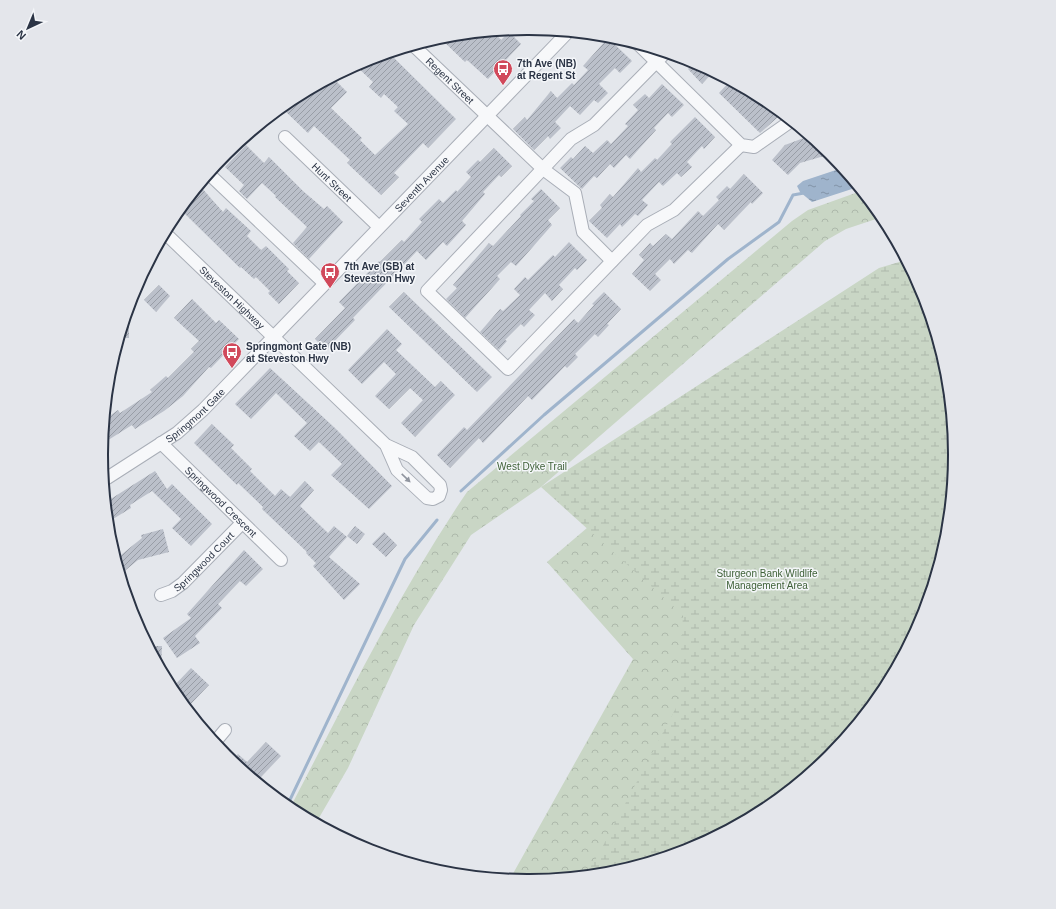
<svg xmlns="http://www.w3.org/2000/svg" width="1056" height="909" font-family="Helvetica,sans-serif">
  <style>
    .forest { fill: url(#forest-crowns) }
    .wetland { fill: url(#wetland-marsh) }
    .water { fill: url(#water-ripples) }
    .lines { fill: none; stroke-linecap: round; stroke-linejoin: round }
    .stream { stroke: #9fb4cc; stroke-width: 3 }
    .building { fill: url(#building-hatch) }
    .minor-casing { stroke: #a9aeb7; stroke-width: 14 }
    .minor { stroke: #f7f8fa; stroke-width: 12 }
    .oneway { fill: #9196a0 }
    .labels { text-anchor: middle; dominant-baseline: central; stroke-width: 3; stroke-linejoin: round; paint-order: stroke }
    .poi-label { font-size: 10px; font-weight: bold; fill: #2b3445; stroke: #f4f6f9; text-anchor: start }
    .street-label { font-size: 10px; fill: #2b3445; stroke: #f4f6f9 }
    .park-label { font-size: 10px; fill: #3f6138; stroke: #f4f6f9 }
    .rim { fill: none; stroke: #2b3445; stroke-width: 2 }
  </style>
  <defs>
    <pattern id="forest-crowns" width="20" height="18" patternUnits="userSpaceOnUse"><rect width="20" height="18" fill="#c9d6c5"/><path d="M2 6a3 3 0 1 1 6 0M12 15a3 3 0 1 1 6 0" fill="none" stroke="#adb8ab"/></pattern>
    <pattern id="wetland-marsh" width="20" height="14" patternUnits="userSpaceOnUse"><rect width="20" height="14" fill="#c9d6c5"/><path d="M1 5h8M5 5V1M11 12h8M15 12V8" fill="none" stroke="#adb8ab"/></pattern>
    <pattern id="water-ripples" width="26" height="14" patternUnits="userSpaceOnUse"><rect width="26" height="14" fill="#9fb4cc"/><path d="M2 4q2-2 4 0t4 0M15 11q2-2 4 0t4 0" fill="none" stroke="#8293a7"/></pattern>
    <pattern id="building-hatch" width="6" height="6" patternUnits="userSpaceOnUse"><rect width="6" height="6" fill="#bbc0ca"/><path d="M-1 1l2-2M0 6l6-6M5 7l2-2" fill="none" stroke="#989da6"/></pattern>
  </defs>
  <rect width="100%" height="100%" fill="#e4e7ec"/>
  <g class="forest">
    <path d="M861,191l21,26 -36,12 -21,12 -284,246 -70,48 -57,90 -66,143 -32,55 -26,-15c56,-107 109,-216 177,-316l325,-271 16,-11z"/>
    <path d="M922,292l24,80 8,83 -8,83 -24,80 -40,74 -53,64 -64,53 -74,40 -80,24 -83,8 -18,-2 123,-220 -86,-97 316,-269z"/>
  </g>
  <path class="wetland" d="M906,260l16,31 24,81 8,83 -8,83 -24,80 -40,74 -53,64 -64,53 -74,40 -80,24 -26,2 12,-18 81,-153 5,-89 -142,-128 338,-219z"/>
  <path class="water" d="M842,168l16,19 -46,15 -12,-10 -3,-6 6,-5z"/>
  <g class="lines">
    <g class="stream">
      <path d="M461,491l83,-76 184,-156 51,-37 14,-27 11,-2"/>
      <path d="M287,806l118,-247 32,-39"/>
    </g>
  </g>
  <g class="building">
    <path d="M493,31l8,9 8,-8 12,12 -33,35 -21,-19 -2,2 -25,-24z"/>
    <path d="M608,38l24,23 -12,12 -5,-5 -16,16 9,9 -10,10 -4,-3 -14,15 -10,-9 -15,16 6,6 -11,11 -2,-3 -14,14 -21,-21 12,-12 2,3 24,-29 6,7 15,-15 2,2 14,-15 -5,-4z"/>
    <path d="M389,53l67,66 -28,29 -5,-5 -29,30 5,4 -18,18 -34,-32 3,-3 -36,-34 -6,7 -25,-24 11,-11 39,-20 14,14 -16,16 31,30 -2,2 15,15 33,-31 -14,-13 4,-4 -14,-13 -3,4 -12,-11 4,-5 -18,-17 10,-5z"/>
    <path d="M694,62l19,10 -11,12 -14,-15z"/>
    <path d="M730,81l27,14 21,22 -18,16 -41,-40z"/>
    <path d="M662,84l22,21 -12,12 -4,-4 -14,15 2,2 -26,29 -4,-4 -12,13 -4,-4 -13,14 -3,-2 -12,13 -22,-21 11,-11 2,2 12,-13 8,7 14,-13 4,4 17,-18 -3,-2 13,-14 -5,-5 12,-11 4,4z"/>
    <path d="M695,117l20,20 -11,12 -2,-3 -15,16 5,5 -11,10 -4,-4 -14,13 -4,-4 -17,18 6,5 -10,11 -3,-2 -13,13 -2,-3 -13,14 -18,-17 13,-13 -2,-3 10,-11 3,3 25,-29 3,4 14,-14 2,2 15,-16 -2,-2z"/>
    <path d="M809,136l22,18 -31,9 -12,12 -16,-15 13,-15z"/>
    <path d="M246,145l18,18 5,-6 34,34 21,18 3,-3 16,16 -34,37 -16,-16 14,-16 -32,-30 1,-1 -14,-13 -15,16 -8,-8 5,-6 -19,-18z"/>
    <path d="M494,148l18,18 -11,11 -2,-2 -16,17 2,2 -23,27 4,4 -19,21 -4,-4 -17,18 -9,-9 -64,67 2,2 -29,30 -11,-11 30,-31 -6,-6 40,-41 1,1 22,-22 2,2 18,-20 -3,-3 20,-20 4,4 13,-13 1,2 14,-15 -5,-5 12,-12 2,2z"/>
    <path d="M744,174l19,19 -11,11 -1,-2 -27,28 -6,-6 -26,29 -4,-3 -14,14 -4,-5 -15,15 6,6 -11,11 -18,-17 12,-14 -5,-5 11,-12 3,3 13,-12 6,5 26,-28 5,5 16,-16 -3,-3 11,-11 3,3z"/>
    <path d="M200,186l23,26 3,-4 25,23 -4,5 14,14 5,-4 23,23 -2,2 12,12 -20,21 -11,-11 2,-2 -14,-14 -2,2 -13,-12 -1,1 -60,-59z"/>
    <path d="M541,189l19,19 -12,12 4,5 -36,41 -5,-4 -14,14 3,3 -35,39 -19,-19 11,-11 -4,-3 36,-42 4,3 28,-30 -1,-1 14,-14 -3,-2z"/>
    <path d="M569,242l18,18 -10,10 -2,-2 -16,17 4,4 -11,12 -7,-8 -16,17 6,5 -11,12 -3,-3 -16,16 2,1 -8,9 -19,-18 20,-23 3,2 17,-16 -6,-6 11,-12 3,3 25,-25 2,2z"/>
    <path d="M159,285l11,11 -14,16 -12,-12z"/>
    <path d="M404,292l88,85 -15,15 -88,-85z"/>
    <path d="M604,292l17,17 -14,15 2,1 -11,12 -3,-3 -20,20 3,3 -11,11 -2,-2 -33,34 -4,-4 -45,47 -4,-5 -29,30 -13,-13 27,-28 3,3 107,-111 4,4 16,-18 -2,-1z"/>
    <path d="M192,299l24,24 3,-3 20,19 -28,29 -2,-1 -26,29 -19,15 -29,18 -3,-4 -30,19 3,-25 13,-9 2,3 32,-21 -2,-2 16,-14 2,2 26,-26 -3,-3 8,-8 -25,-23z"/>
    <path d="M127,314h2v24h-9z"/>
    <path d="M387,329l15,15 -6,6 39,37 6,-6 14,14 -40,42 -14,-14 22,-23 -13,-12 -21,21 -14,-13 21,-22 -12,-12 -22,22 -14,-14z"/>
    <path d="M270,368l66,61 56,57 -23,23 -38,-34 11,-11 -23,-22 -9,9 -16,-15 13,-13 -31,-30 -25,26 -16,-15z"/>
    <path d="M212,424l22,21 -3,3 21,21 -2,2 25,25 6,-7 9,8 15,-16 9,9 -14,16 28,27 6,-7 13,11 -18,20 31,27 -16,16 -31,-34 3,-3 -10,-10 1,-1 -45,-43 1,-2 -25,-24 -1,2 -43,-42z"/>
    <path d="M155,471l12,18 5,-5 40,40 -21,22 -19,-18 9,-9 -29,-28 -22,14 1,3 -18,11 -6,-8 -1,-9z"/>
    <path d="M355,526l10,8 -8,10 -10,-8z"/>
    <path d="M163,529l6,23 -31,8 -17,14 -5,-15 26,-21 -1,-3z"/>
    <path d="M384,532l13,13 -11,12 -14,-13z"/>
    <path d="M244,550l19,19 -17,17 -6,-5 -22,23 4,4 -27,28 5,7 -23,15 -14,-20 28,-20 -4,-4z"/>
    <path d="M149,646h13l-1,23 -10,-20z"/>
    <path d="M191,668l18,17 -22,23 -15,-20z"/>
    <path d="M266,742l15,14 -24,25 -25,-20 6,-7 9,8z"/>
  </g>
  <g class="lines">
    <defs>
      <g id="minor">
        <path d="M638,44l103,101 13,2 37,-26"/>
        <path id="s1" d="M414,46l129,123 32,24 8,39 29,29"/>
        <path d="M665,53l-71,72 -23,14 -144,152 81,78 139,-144 27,-15 67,-65"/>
        <path id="s2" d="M285,137l94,90"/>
        <path d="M209,174l115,109"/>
        <path id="s3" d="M165,233l221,212 26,12 28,28 1,5 -2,6 -6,3 -6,-1 -30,-28 -11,-25"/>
        <path id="s4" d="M161,443l120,117"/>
        <path id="s5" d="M104,480l73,-47 26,-23 365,-378"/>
        <path id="s6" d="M161,595l11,-4 11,-8 59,-60"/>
        <path d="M215,742l10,-12"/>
      </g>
    </defs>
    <use href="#minor" class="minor-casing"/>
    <use href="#minor" class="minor"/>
  </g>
  <defs><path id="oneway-solid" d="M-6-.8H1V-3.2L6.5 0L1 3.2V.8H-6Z"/></defs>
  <use class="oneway" href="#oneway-solid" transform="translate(406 478) rotate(44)"/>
  <defs>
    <symbol id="bus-pin" viewBox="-11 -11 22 30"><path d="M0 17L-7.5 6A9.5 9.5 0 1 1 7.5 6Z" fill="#d1495b" stroke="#f4f6f9"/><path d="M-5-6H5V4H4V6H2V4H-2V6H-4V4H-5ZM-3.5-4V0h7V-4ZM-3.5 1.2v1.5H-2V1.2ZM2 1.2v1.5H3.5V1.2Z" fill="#fff"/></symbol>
  </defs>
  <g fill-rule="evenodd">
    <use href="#bus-pin" x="492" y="58" width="22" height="30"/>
    <use href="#bus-pin" x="319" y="261" width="22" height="30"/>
    <use href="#bus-pin" x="221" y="341" width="22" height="30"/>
  </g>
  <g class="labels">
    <g class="poi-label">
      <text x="517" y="63">7th Ave (NB)<tspan x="517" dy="12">at Regent St</tspan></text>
      <text x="344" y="266">7th Ave (SB) at<tspan x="344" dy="12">Steveston Hwy</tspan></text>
      <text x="246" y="346">Springmont Gate (NB)<tspan x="246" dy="12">at Steveston Hwy</tspan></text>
    </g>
    <g class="street-label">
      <text stroke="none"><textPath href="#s1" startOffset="50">Regent Street</textPath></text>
      <text stroke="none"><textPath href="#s2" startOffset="65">Hunt Street</textPath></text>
      <text stroke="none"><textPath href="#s5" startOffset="436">Seventh Avenue</textPath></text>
      <text stroke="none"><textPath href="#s3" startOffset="93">Steveston Highway</textPath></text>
      <text stroke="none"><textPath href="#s5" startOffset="112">Springmont Gate</textPath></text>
      <text stroke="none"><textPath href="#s4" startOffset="84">Springwood Crescent</textPath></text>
      <text stroke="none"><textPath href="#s6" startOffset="55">Springwood Court</textPath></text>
    </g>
    <g class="park-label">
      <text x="532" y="466">West Dyke Trail</text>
      <text x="767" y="573">Sturgeon Bank Wildlife<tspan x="767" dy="12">Management Area</tspan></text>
    </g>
  </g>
  <path d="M0 0H1056V909H0ZM527 35H529A419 419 0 0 1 948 454V455A419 419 0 0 1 529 874H527A419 419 0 0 1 108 455V454A419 419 0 0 1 527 35Z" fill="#e4e6eb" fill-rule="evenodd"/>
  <path class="rim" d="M527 35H529A419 419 0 0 1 948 454V455A419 419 0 0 1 529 874H527A419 419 0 0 1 108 455V454A419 419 0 0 1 527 35Z"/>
  <g transform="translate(28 28) rotate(224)" stroke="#f4f6f9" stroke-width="3" paint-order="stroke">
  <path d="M0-3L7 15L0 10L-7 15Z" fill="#2b3445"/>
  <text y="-6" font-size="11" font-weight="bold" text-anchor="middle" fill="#2b3445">N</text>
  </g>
</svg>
